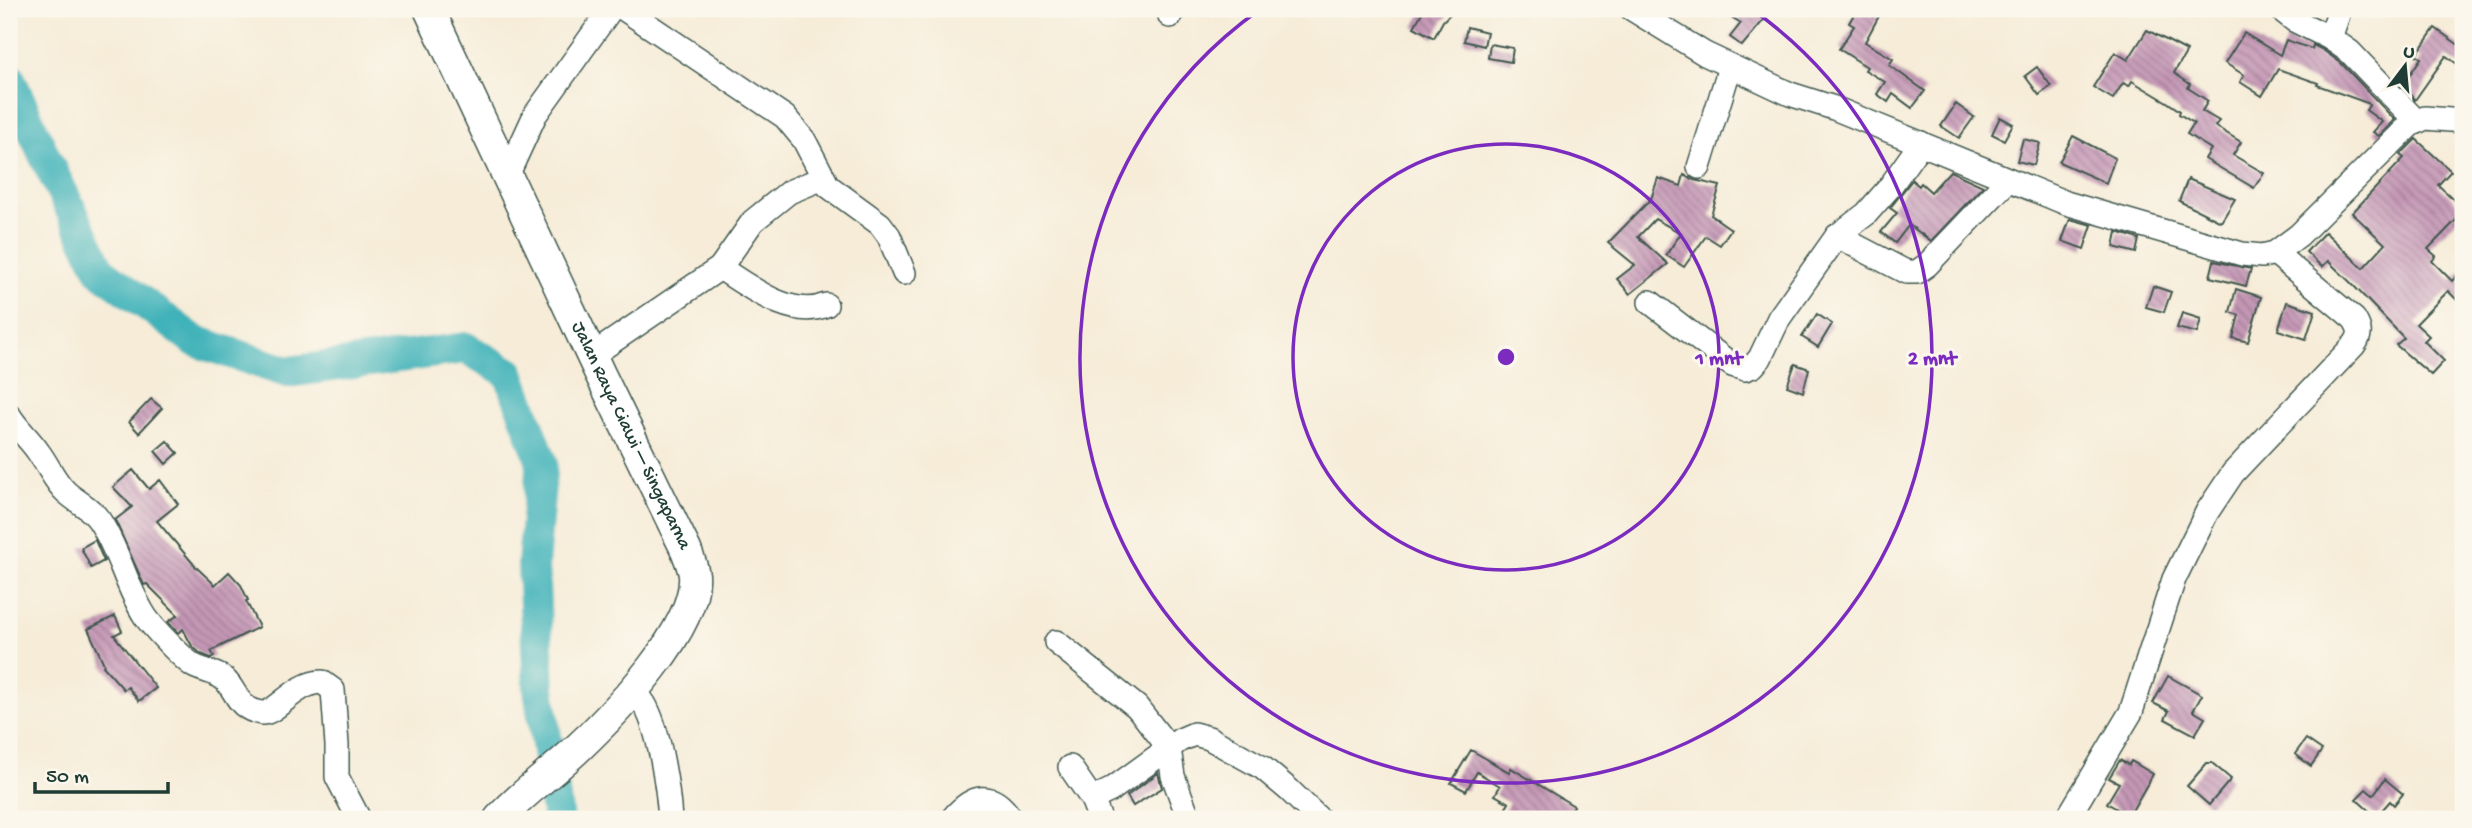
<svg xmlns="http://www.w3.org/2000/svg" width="2472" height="828" font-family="'Gochi Hand',sans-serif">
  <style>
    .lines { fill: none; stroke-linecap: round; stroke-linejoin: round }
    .river { stroke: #41b2b9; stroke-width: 32 }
    .building { fill: url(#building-back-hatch) }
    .minor-casing { stroke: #3f574d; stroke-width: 26 }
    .major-casing { stroke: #3f574d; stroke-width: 33 }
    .minor { stroke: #fff; stroke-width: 23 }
    .major { stroke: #fff; stroke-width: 30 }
    .ring { fill: none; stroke: #7b2cbf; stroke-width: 3.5 }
    .labels { text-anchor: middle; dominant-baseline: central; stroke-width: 6; stroke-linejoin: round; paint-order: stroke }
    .street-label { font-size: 19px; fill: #1f3d34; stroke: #fbf7ec }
    .centre { fill: #7b2cbf; stroke: #fbf7ec; stroke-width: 3.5 }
    .ring-label { font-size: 21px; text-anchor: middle; font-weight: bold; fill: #7b2cbf; stroke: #fbf7ec; stroke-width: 6; stroke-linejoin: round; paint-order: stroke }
  </style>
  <defs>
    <pattern id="building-back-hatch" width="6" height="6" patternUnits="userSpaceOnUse" patternTransform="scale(1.75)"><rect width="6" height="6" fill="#c597b6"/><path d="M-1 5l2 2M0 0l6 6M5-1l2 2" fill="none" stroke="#9f7c95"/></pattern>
  </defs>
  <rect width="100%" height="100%" fill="#fbf7ec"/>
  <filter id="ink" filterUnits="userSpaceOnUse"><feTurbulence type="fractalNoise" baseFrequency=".0143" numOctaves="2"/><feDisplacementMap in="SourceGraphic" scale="14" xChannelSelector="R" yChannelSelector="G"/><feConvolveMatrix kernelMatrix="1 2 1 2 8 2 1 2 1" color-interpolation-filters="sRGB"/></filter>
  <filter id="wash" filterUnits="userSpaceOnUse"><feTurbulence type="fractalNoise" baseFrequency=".00686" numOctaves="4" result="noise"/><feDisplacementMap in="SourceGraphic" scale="28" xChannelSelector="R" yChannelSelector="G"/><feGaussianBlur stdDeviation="1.57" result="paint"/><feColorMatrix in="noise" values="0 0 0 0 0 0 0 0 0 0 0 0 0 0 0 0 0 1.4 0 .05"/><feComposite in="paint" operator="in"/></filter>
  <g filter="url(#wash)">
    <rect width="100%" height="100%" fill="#f6ecd8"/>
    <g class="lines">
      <path class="river" d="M9,77l36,80 56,114 94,70 93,31 178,-24 43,25 33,89 -9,102 6,125 19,130"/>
    </g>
    <g id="blocks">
      <g class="building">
        <path d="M1424,9h31l-12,12 -9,17 -20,-11z"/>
        <path d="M1718,9h55l-31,37 -12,-9 11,-14z"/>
        <path d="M1857,9h9l13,7 -14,26 28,17 -4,6 36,26 -13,17 -19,-14 -5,8 -11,-8 8,-12 -20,-12 2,-3 -28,-18 15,-23 -5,-3z"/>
        <path d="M1467,27l20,5 -3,14 -20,-5z"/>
        <path d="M2435,28l28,20v20l-17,-12 -31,44 -13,-14 19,-28 -5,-3z"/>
        <path d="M2147,30l40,21 -13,22 16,11 -2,4 20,13 -6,10 17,10 -4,5 26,16 -8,13 31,18 -10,15 -49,-29 6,-10 -24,-15 7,-11 -15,-9 1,-3 -13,-9 -35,-21 -3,5 -6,-3 -10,16 -20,-12 22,-35 13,8z"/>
        <path d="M2244,33l36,22 6,-15 26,9 1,-4 10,5 18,13 54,57 -16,16 -6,-4 9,-10 -16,-12 4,-6 -53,-19 1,-2 -40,-14 -16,27 -22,-14 4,-7 -19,-12z"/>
        <path d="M1490,44l23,4 -2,14 -23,-4z"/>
        <path d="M2037,67l14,19 -12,9 -14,-19z"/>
        <path d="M1956,104l18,13 -15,21 -18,-12z"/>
        <path d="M2000,117l13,7 -9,16 -12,-6z"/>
        <path d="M2073,136l42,22 -9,25 -47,-21z"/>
        <path d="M2023,139l17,4 -6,22 -17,-4z"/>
        <path d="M2416,139l35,32 -13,14 25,23v5l-35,36 8,7 -4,5 20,20 11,-12v37l-15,-15 -32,33 13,12 -5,5 20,20 -13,14 -35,-30 8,-7 -54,-56 -22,-21 -6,6 -16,-15 19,-20 38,36 22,-24 -33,-31 52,-55 -4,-3z"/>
        <path d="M1950,171l33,15 -52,55 -22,-16 -14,18 -14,-11 16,-19 -7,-5 22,-28 7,6 2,-3 10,9z"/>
        <path d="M1684,175l10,5 26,6 -9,29 20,14 -11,16 -14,-9 -22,31 -18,-12 15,-22 -26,-14 -17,18 30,27 -38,30 -13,-15 18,-14 -27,-22 43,-44 7,-21 23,8z"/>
        <path d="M2188,179l47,20 -14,23 -42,-21z"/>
        <path d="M2070,219l22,6 -8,24 -22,-8z"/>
        <path d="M2117,232l22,7 -3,14 -22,-6z"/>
        <path d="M2214,261l37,8 -5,17 -36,-9z"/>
        <path d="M2153,286l18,6 -7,20 -18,-5z"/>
        <path d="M2236,289l25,8 -13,45 -15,-4 6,-23 -9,-3z"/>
        <path d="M2287,302l28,9 -9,28 -28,-9z"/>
        <path d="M2182,313l19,6 -4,14 -20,-5z"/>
        <path d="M1817,314l15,10 -14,23 -16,-10z"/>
        <path d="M1795,364l14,5 -6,23 -16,-6z"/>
        <path d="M151,399l11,9 -23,25 -10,-11z"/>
        <path d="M167,441l11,12 -12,11 -11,-13z"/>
        <path d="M133,470l16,19 11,-9 18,24 -21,17 39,46 19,18 14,-13 12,13 7,15 -2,1 13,26 -48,24 3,5 -3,2 -10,-4 -9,-8 -9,-17 -5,4 -10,-11 10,-7 -31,-31 -3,1 -29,-65 17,-13 -19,-20z"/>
        <path d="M95,540l9,21 -13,7 -10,-20z"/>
        <path d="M115,616l7,15 -8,4 42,53 -17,13 -11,-14 -4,3 -21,-24 1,-2 -16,-35z"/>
        <path d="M2168,676l34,19 -9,16 12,7 -10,17 -30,-16 4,-8 -16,-8z"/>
        <path d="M2306,739l16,11 -11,16 -16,-12z"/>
        <path d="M1471,750l38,22 2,-4 63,38 -8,13h-30l-13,-8 -6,8h-18l10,-16 -14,-8 5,-9 -23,-14 -11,19 -15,-8z"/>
        <path d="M2120,760l9,5 2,-4 22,13 -24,42 -22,-13 12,-20 -10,-5z"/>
        <path d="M2207,763h5l19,16 -22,26 -22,-19z"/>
        <path d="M1158,773l4,15 -29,18 -6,-10z"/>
        <path d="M2385,779l18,15 -9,11 -4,-4 -14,16 -20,-18 10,-10 7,6z"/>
      </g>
    </g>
  </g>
  <g filter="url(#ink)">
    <use href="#blocks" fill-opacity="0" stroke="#3f574d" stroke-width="2"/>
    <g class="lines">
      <defs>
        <g id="minor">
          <path d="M624,9l161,108 19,23 24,46 52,38 9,12 15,37"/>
          <path d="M1632,9l73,45 85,40 44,14 232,95 176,51 20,2 13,-3 24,-18 111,-110 15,-7 38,3"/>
          <path d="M2285,9l-1,3 10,8 36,18"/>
          <path d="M2340,9l-10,29 20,14 67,70"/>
          <path d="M1170,16l4,-7"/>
          <path d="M1699,167l31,-100"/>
          <path d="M506,178l29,-63 76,-106"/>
          <path d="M1837,236l29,-22 23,-26 32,-45"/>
          <path d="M720,268c29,18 71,52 106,37"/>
          <path d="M1650,302l82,63 13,4 8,-3 7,-8 19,-40 58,-82 69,36h11l10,-7 81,-85"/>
          <path d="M591,356l129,-88 33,-47 36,-29 34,-14"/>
          <path d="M9,415c8,14 21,24 30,38 9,12 16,29 27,39 12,11 23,14 33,28 20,30 27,67 46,96 8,12 38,43 49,50 10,5 21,6 30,13 13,11 12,30 38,34 14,1 34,-31 60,-31l11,8 4,55v32l22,42"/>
          <path d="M1056,642l81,65 32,41 4,28 16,43"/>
          <path d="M633,690c4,5 10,11 13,17 14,27 22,82 24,112"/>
          <path d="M1070,767l22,32"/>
          <path d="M952,819c20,-24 40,-30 59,0"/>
          <path d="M1100,819l-8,-20 19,-9 69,-50 14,-6 15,4 54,30 26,22 30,29"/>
          <path d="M2067,819l64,-107 43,-133 33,-67 26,-39 121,-128c7,-10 7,-15 0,-26l-79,-66"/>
        </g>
        <g id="major">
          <path id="s1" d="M429,9l171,365 86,176c3,8 7,17 8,25 4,53 -79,138 -116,173 -25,24 -56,45 -79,71"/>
        </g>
      </defs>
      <use href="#minor" class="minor-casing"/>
      <use href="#major" class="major-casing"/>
      <use href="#minor" class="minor"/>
      <use href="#major" class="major"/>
    </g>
  </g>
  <g class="ring">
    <circle cx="1506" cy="357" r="213"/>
    <path d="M1753 10A426 426 0 1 1 1259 10"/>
  </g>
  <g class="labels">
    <g class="street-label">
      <text stroke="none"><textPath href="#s1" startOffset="472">Jalan Raya Ciawi — Singaparna</textPath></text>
    </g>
  </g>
  <circle cx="1506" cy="357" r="10" class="centre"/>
  <g class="ring-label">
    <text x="1719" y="364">1 mnt</text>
    <text x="1932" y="364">2 mnt</text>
  </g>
  <rect width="2472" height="828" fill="none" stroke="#fbf7ec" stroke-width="35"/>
  <g transform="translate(2405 66) rotate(16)" stroke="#fbf7ec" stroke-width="5" paint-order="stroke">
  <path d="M0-5L12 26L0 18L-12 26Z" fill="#1f3d34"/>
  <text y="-10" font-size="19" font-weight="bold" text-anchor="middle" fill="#1f3d34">U</text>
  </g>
  <path d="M35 782v10h133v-10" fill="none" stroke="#1f3d34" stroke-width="3.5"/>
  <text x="46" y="782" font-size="21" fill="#1f3d34" stroke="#fbf7ec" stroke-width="5" paint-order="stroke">50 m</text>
</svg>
